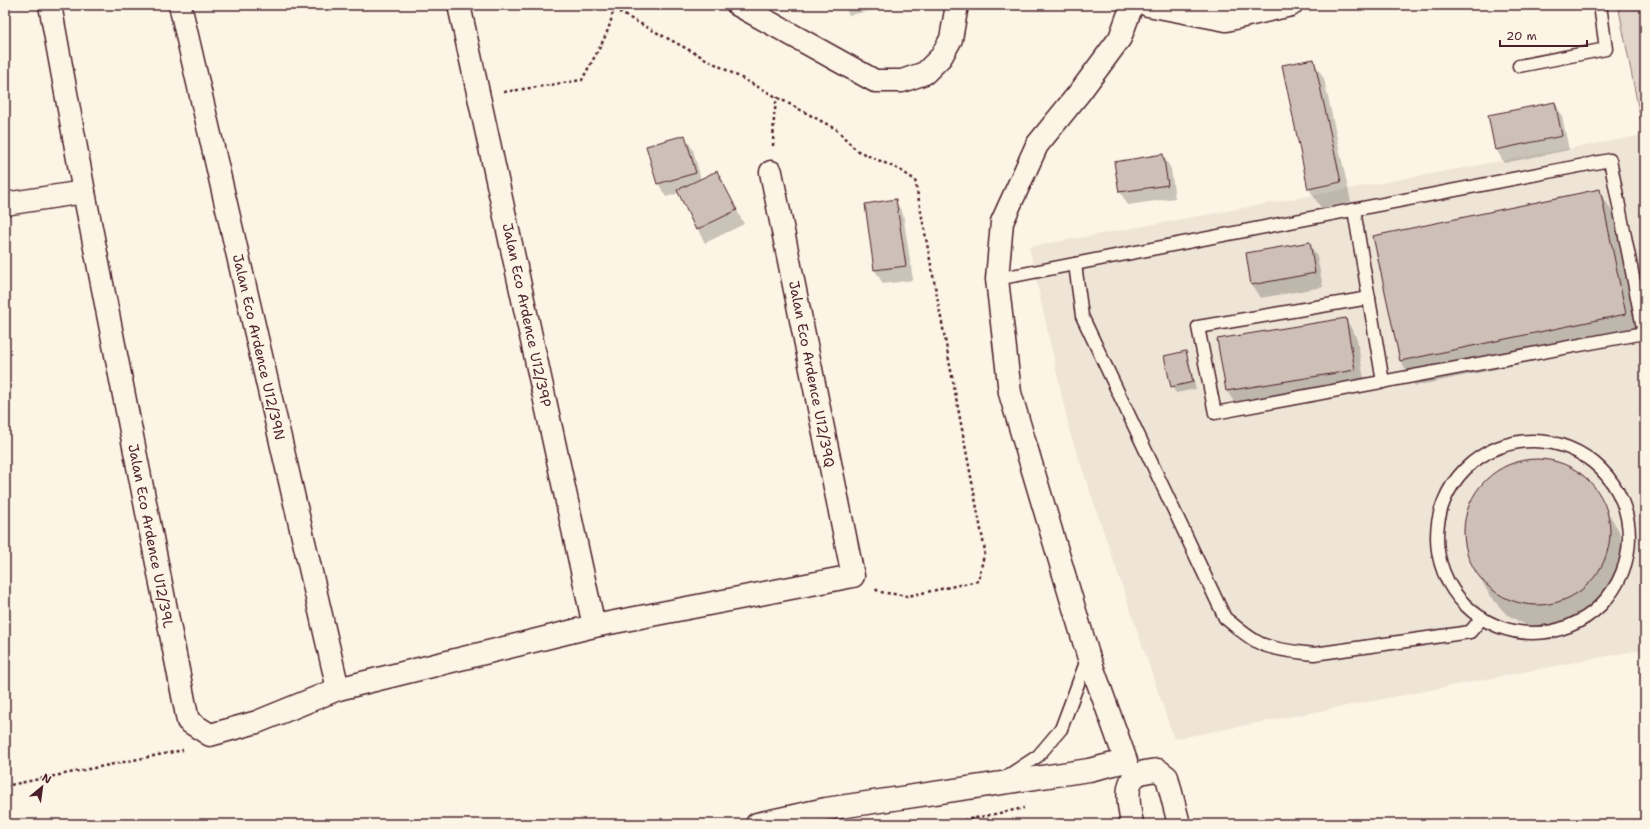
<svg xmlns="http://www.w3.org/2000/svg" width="1650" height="829" font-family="'Shantell Sans',sans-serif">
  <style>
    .built { fill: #eee5d7 }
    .green { fill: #e2d5ca; stroke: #967a7a }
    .shadow { fill: #0003 }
    .building { fill: #cfc0b7; stroke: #4a1f2b }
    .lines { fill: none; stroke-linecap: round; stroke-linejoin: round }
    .service-casing { stroke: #4a1f2b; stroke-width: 15 }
    .minor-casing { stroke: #4a1f2b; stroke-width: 25 }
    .path { stroke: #4a1f2b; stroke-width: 2.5; stroke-dasharray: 3 3; stroke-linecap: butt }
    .service { stroke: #fcf5e5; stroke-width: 12 }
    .minor { stroke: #fcf5e5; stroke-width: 22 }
    .labels { text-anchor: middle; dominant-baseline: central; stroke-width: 3; stroke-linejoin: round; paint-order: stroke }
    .street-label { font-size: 14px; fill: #4a1f2b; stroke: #fcf5e5 }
  </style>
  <rect width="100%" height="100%" fill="#fcf5e5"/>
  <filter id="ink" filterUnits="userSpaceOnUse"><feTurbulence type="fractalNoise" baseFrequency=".025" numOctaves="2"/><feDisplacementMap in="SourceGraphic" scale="8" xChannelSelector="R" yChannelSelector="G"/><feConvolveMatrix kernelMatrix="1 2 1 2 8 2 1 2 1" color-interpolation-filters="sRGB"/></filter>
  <g filter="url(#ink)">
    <path class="built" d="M1644,135l1,7v507l-471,90 -104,-306 -41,-186z"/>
    <path class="green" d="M1618,5h27v137z"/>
    <g class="shadow">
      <path d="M843,5h58l-52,10z"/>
      <path d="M1313,60l11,19 27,123 -30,6 -12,-19z"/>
      <path d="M1555,103l7,13 7,34 -65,13 -8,-14z"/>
      <path d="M685,137l8,13 8,30 16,-8 27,52 -39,19 -26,-50 -13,4 -8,-14z"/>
      <path d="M1163,155l8,14 4,29 -47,7 -8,-13z"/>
      <path d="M1599,190l15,25 26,124 -225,47 -14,-25z"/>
      <path d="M895,200l8,14 10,66 -30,4 -8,-14 -9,-65z"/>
      <path d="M1309,243l8,13 6,31 -63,11 -8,-13z"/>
      <path d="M1346,319l11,20 9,51 -127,20 -12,-19z"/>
      <path d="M1185,352l4,7 7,30 -20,4 -4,-6z"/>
      <path d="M1526,460l24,1 22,9 19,14 28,47 5,23 -2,24 -10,21 -17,17 -21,11 -24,3 -23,-4 -21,-12 -16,-18 -14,-26 -10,-22 -1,-24 6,-22 13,-20 20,-14z"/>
    </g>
    <g class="building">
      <path d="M1314,59l27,123 -33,7 -26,-124z"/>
      <path d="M1555,102l7,34 -67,14 -7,-35z"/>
      <path d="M685,135l11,38 -39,11 -11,-38z"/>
      <path d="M1163,154l5,31 -49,7 -5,-30z"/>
      <path d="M717,171l20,39 -41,20 -19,-40z"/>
      <path d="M1600,189l26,125 -226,47 -27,-125z"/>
      <path d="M896,199l10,67 -32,4 -9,-66z"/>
      <path d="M1310,242l5,31 -64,12 -5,-32z"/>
      <path d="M1346,318l9,52 -129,21 -9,-52z"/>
      <path d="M1186,351l7,31 -22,5 -7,-31z"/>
      <circle cx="1537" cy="532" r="73"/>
    </g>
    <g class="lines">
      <defs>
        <g id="service">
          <path d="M1519,66l87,-17 -6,-44"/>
          <path d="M1354,210l29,172"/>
          <path d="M1075,264l7,52 143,302c12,9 25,22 39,27 16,6 34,7 50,9l156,-22 12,-14"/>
          <path d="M997,279l613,-119 34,173 -429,80 -17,-86 171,-29"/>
          <circle cx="1533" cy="537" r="96"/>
          <path d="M1003,779l35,-23 23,-27 27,-72"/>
        </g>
        <g id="minor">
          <path d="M50,5l34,187 104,529 22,14 47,-13 81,-33 256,-63 259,-50 -82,-404"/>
          <path d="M180,5l158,684"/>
          <path d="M459,5l135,621"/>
          <path d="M738,5l137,76h27l23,-8 16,-16 10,-18 6,-34"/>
          <path d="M1148,5l78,15 65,-15"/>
          <path d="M5,204l79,-12"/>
          <path d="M757,824l69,-15 263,-39 37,-9 -38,-106 -78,-262 -13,-114 5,-57 35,-77 43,-53 40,-54 12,-33"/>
          <path d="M1132,824c-2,-14 -10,-43 7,-50 6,-3 13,-3 19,-4l9,7 12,47"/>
        </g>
      </defs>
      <use href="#service" class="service-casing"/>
      <use href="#minor" class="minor-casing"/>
      <g class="path">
        <path d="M610,5l3,4 223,120 20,21 44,20 15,10 70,371 -7,30 -70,15 -28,-4 -5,-3"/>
        <path d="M504,92l78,-12c11,-22 29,-47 31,-71"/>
        <path d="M773,146l1,-30 3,-19"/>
        <path d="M5,786l178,-36"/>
        <path d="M946,824l78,-16"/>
      </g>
      <use href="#service" class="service"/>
      <use href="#minor" class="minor"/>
    </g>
  </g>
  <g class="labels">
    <g class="street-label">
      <text transform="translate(527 315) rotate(78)">Jalan Eco Ardence U12/39P</text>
      <text transform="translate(259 347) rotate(77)">Jalan Eco Ardence U12/39N</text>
      <text transform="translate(812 374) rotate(79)">Jalan Eco Ardence U12/39Q</text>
      <text transform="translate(151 536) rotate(79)">Jalan Eco Ardence U12/39L</text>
    </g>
  </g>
  <rect width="1650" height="829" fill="none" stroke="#fcf5e5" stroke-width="20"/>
  <rect x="10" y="10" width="1630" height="809" fill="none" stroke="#4a1f2b" stroke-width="1.5" filter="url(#ink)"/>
  <g transform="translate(42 787) rotate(29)" stroke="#fcf5e5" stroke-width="3" paint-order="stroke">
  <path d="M0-3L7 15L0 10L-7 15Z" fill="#4a1f2b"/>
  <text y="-6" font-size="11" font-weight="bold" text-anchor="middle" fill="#4a1f2b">N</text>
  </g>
  <path d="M1500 40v6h87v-6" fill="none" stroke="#4a1f2b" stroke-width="2"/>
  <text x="1506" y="40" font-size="12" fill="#4a1f2b" stroke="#fcf5e5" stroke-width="3" paint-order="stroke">20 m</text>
</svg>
